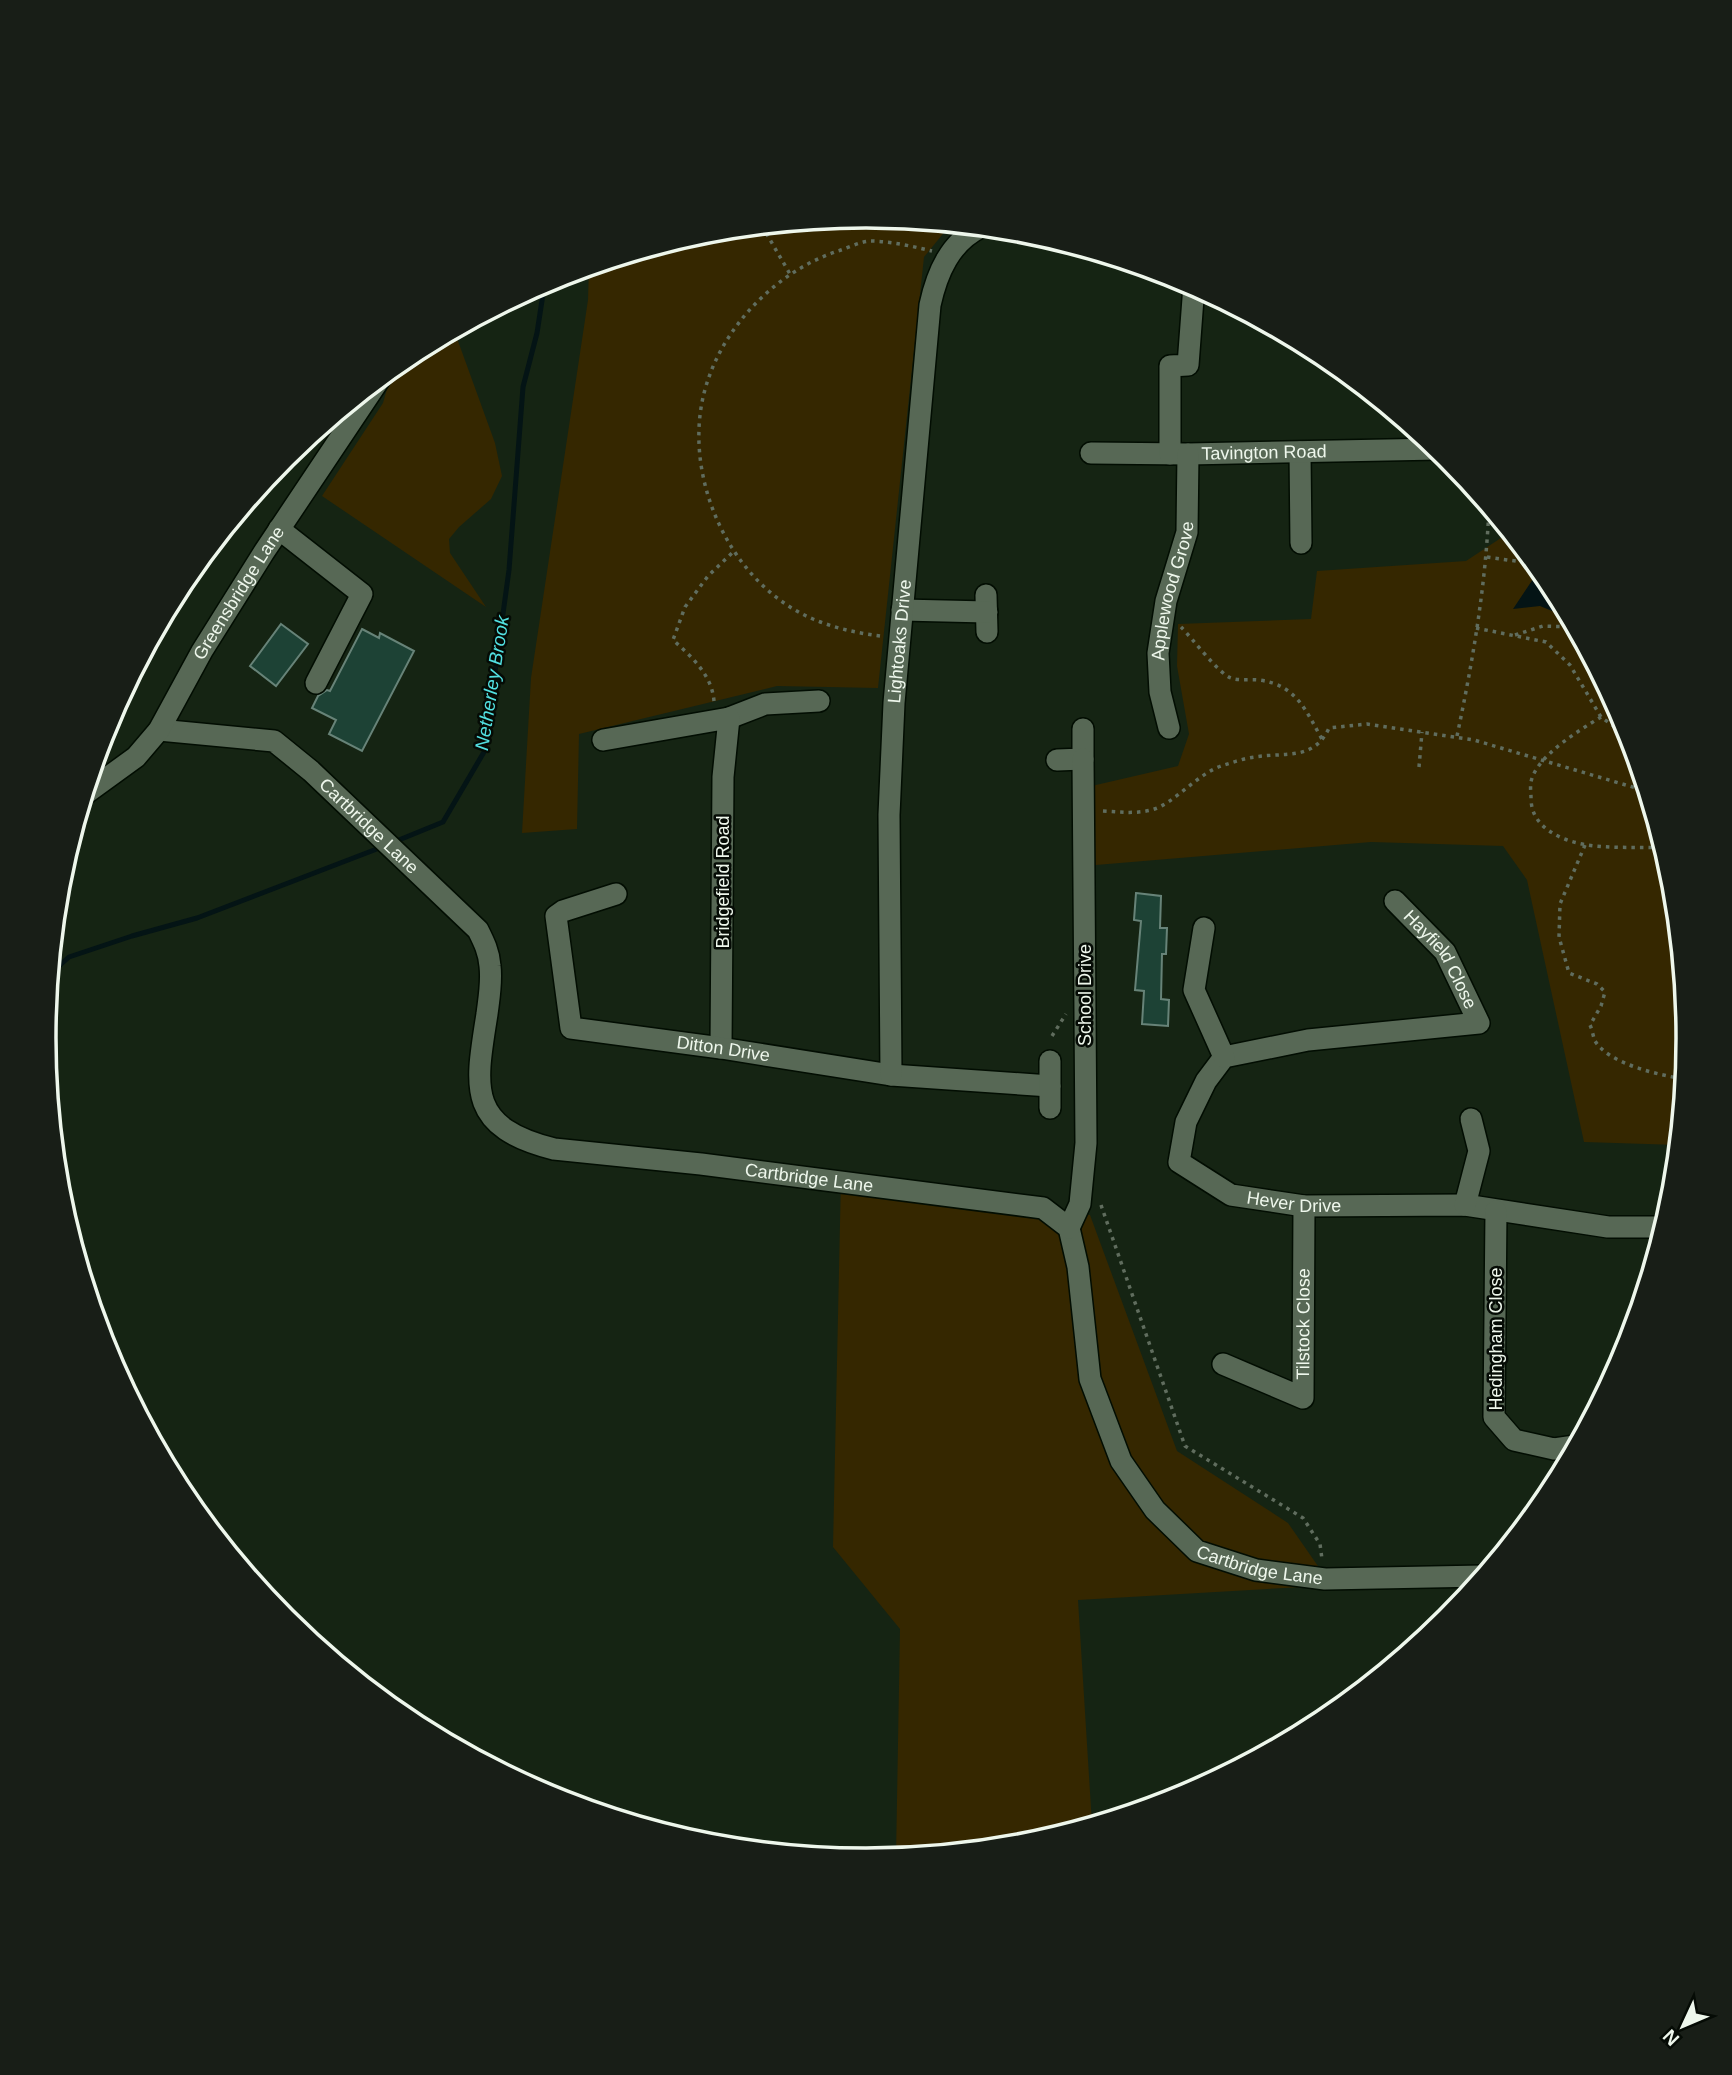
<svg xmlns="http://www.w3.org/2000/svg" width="1732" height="2075" font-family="Arial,sans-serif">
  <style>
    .green { fill: #352700 }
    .water { fill: #041415 }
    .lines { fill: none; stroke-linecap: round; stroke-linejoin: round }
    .stream { stroke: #041415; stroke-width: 5 }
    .building { fill: #1d4235; stroke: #678378; stroke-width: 2 }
    .minor-casing { stroke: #020d02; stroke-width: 24 }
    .path { stroke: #606d5e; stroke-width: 3.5; stroke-dasharray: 3.5 5; stroke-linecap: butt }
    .minor { stroke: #576855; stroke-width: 21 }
    .labels { text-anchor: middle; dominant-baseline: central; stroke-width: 5; stroke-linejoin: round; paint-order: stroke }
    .street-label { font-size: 18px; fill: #eef7ec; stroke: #050b05 }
    .water-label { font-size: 19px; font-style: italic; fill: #52e0e1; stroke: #050b05 }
    .rim { fill: none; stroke: #eef7ec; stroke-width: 3.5 }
  </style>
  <rect width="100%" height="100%" fill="#152413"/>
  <g class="green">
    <path d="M866,215l85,9 -27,33 -46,431 -101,-2 -198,48 -2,95 -55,4 9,-155 57,-378 1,-34 117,-35z"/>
    <path d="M454,330l41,113 7,33 -11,23 -32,28 -10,12 1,14 36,54 -164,-111 61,-93 10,-35 17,-14z"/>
    <path d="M1510,532l40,49 76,142 47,154 15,161 -10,107 -94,-3 -57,-262 -24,-34 -132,-4 -287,24 -1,-78 95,-22 11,-32 -12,-68 1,-42 133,-5 6,-48 149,-10z"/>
    <path d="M841,1177l249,38 87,236 111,72 32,46 -18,18 -224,13 14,224 -66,20 -130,13 4,-228 -67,-82z"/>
  </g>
  <path class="water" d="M1533,579l17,2 19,37 -29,-12 -27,3z"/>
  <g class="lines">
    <g class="stream">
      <path d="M394,842l49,-20 41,-70 25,-182 14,-183 14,-54 8,-52"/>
      <path d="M50,974l19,-17 63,-21 65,-18 185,-71"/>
    </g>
  </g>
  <g class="building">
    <path d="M281,624l27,20 -32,42 -26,-20z"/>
    <path d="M362,629l17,9 1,-5 34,18 -52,100 -33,-17 7,-14 -24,-12 6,-12 9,-6 3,1z"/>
    <path d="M1136,893l25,3 -1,32h7l-1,26h-4l-1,45 8,1 -1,26 -26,-2 2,-33 -9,-1 6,-69 -7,-1z"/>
  </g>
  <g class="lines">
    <defs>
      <g id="minor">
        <path d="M1300,452l1,91"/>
        <path id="s1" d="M1091,453l97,1 251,-5"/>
        <path d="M1170,454v-88l18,-1 6,-80"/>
        <path d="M279,529l83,65 -46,89"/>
        <path d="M986,595l1,37"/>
        <path d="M902,610l85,2"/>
        <path d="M729,718l36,-14 54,-3"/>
        <path id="s2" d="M1169,728l-9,-36 -2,-39 8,-52 21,-69 1,-78"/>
        <path id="s3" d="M159,730l115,11 37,30 167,159c6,12 11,22 12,36 2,16 -1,32 -3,48 -12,75 -20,113 67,135l147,15 342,44 26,20 9,39 12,112 31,82 34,49 42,41 59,19 69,9 158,-3"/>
        <path d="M603,740l126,-22 -6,59 -2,271"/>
        <path d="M1057,760l26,-1v-30"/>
        <path id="s4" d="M85,794l51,-37 23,-27 43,-79 62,-99 117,-175"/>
        <path id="s5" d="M616,894l-53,17 -7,5 15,112 150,20 170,27 159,11"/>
        <path id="s6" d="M1395,901l50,51 34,71 -171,17 -84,17 -18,24 -20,41 -7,40 52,33 73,11 161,-1 143,22h56"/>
        <path d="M1204,928l-10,62 30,67"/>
        <path id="s7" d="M891,1075l-2,-260 5,-112 36,-398c7,-32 20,-63 51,-78"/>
        <path d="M1050,1108v-47"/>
        <path d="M1465,1205l14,-54 -8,-32"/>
        <path d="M1496,1211l-2,206 20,23 40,9 21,-3"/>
        <path d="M1069,1228l11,-24 6,-61 -3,-384"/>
        <path id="s8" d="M1223,1364l80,34 1,-192"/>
      </g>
    </defs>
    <use href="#minor" class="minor-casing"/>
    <g class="path">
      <path d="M762,226l28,48"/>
      <path d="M1487,557l49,7"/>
      <path d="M1181,627c11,11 38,47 50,51 8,3 19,1 28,2 38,5 47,31 64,61"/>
      <path d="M1476,628l70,14 24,23 31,52 29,21"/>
      <path d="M1515,635l28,-9 32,1"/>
      <path d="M880,636c-23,-3 -46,-8 -67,-17 -78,-33 -125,-129 -112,-211 11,-71 70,-135 137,-157 10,-3 21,-9 31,-10 21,0 42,5 63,10"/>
      <path d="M714,701c-2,-26 -23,-45 -41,-61l12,-33 23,-31 25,-24"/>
      <path d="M1601,717c-21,13 -65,39 -70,65 -1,5 0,11 0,16 0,20 13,32 31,40 31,13 68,8 102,10"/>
      <path d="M1457,736c16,-76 29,-152 32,-230"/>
      <path d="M1419,767l3,-35"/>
      <path d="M1103,811c17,1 32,3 48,-1 24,-6 46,-37 73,-45 10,-3 21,-7 31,-8 30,-5 59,4 74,-29l38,-4 107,16 172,51"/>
      <path d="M1585,845l-25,59 -1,33 10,36 28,11 8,8 -4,14 -11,19c2,4 3,11 5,16 14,23 64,34 89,38"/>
      <path d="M1052,1036l14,-22"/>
      <path d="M1101,1205l84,241 118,72 17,26 2,15"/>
    </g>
    <use href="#minor" class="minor"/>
  </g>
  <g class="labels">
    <g class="street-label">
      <text stroke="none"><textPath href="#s1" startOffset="173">Tavington Road</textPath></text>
      <text stroke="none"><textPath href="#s2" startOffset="140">Applewood Grove</textPath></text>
      <text stroke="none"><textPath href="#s4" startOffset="257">Greensbridge Lane</textPath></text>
      <text stroke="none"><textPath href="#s7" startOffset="434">Lightoaks Drive</textPath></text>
      <text stroke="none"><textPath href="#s3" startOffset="243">Cartbridge Lane</textPath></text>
      <text transform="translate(723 882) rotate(-90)">Bridgefield Road</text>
      <text stroke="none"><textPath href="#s6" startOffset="75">Hayfield Close</textPath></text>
      <text transform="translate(1085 995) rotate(-90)">School Drive</text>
      <text stroke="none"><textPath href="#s5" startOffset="331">Ditton Drive</textPath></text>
      <text stroke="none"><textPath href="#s3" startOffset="914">Cartbridge Lane</textPath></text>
      <text stroke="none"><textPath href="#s6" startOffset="649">Hever Drive</textPath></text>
      <text stroke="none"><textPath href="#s8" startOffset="161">Tilstock Close</textPath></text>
      <text transform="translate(1496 1339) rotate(-90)">Hedingham Close</text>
      <text stroke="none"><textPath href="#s3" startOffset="1606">Cartbridge Lane</textPath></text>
    </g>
    <g class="water-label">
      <text transform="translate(492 683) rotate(-81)">Netherley Brook</text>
    </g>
  </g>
  <path d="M0 0H1732V2075H0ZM56 1038a810 810 0 1 1 1620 0a810 810 0 1 1-1620 0Z" fill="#181e17" fill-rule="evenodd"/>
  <path class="rim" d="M56 1038a810 810 0 1 1 1620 0a810 810 0 1 1-1620 0Z"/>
  <g transform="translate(1683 2026) rotate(226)" stroke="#050b05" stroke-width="5" paint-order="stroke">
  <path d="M0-5L12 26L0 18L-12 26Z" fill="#eef7ec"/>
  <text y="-10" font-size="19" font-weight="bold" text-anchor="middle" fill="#eef7ec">N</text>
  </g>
</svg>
